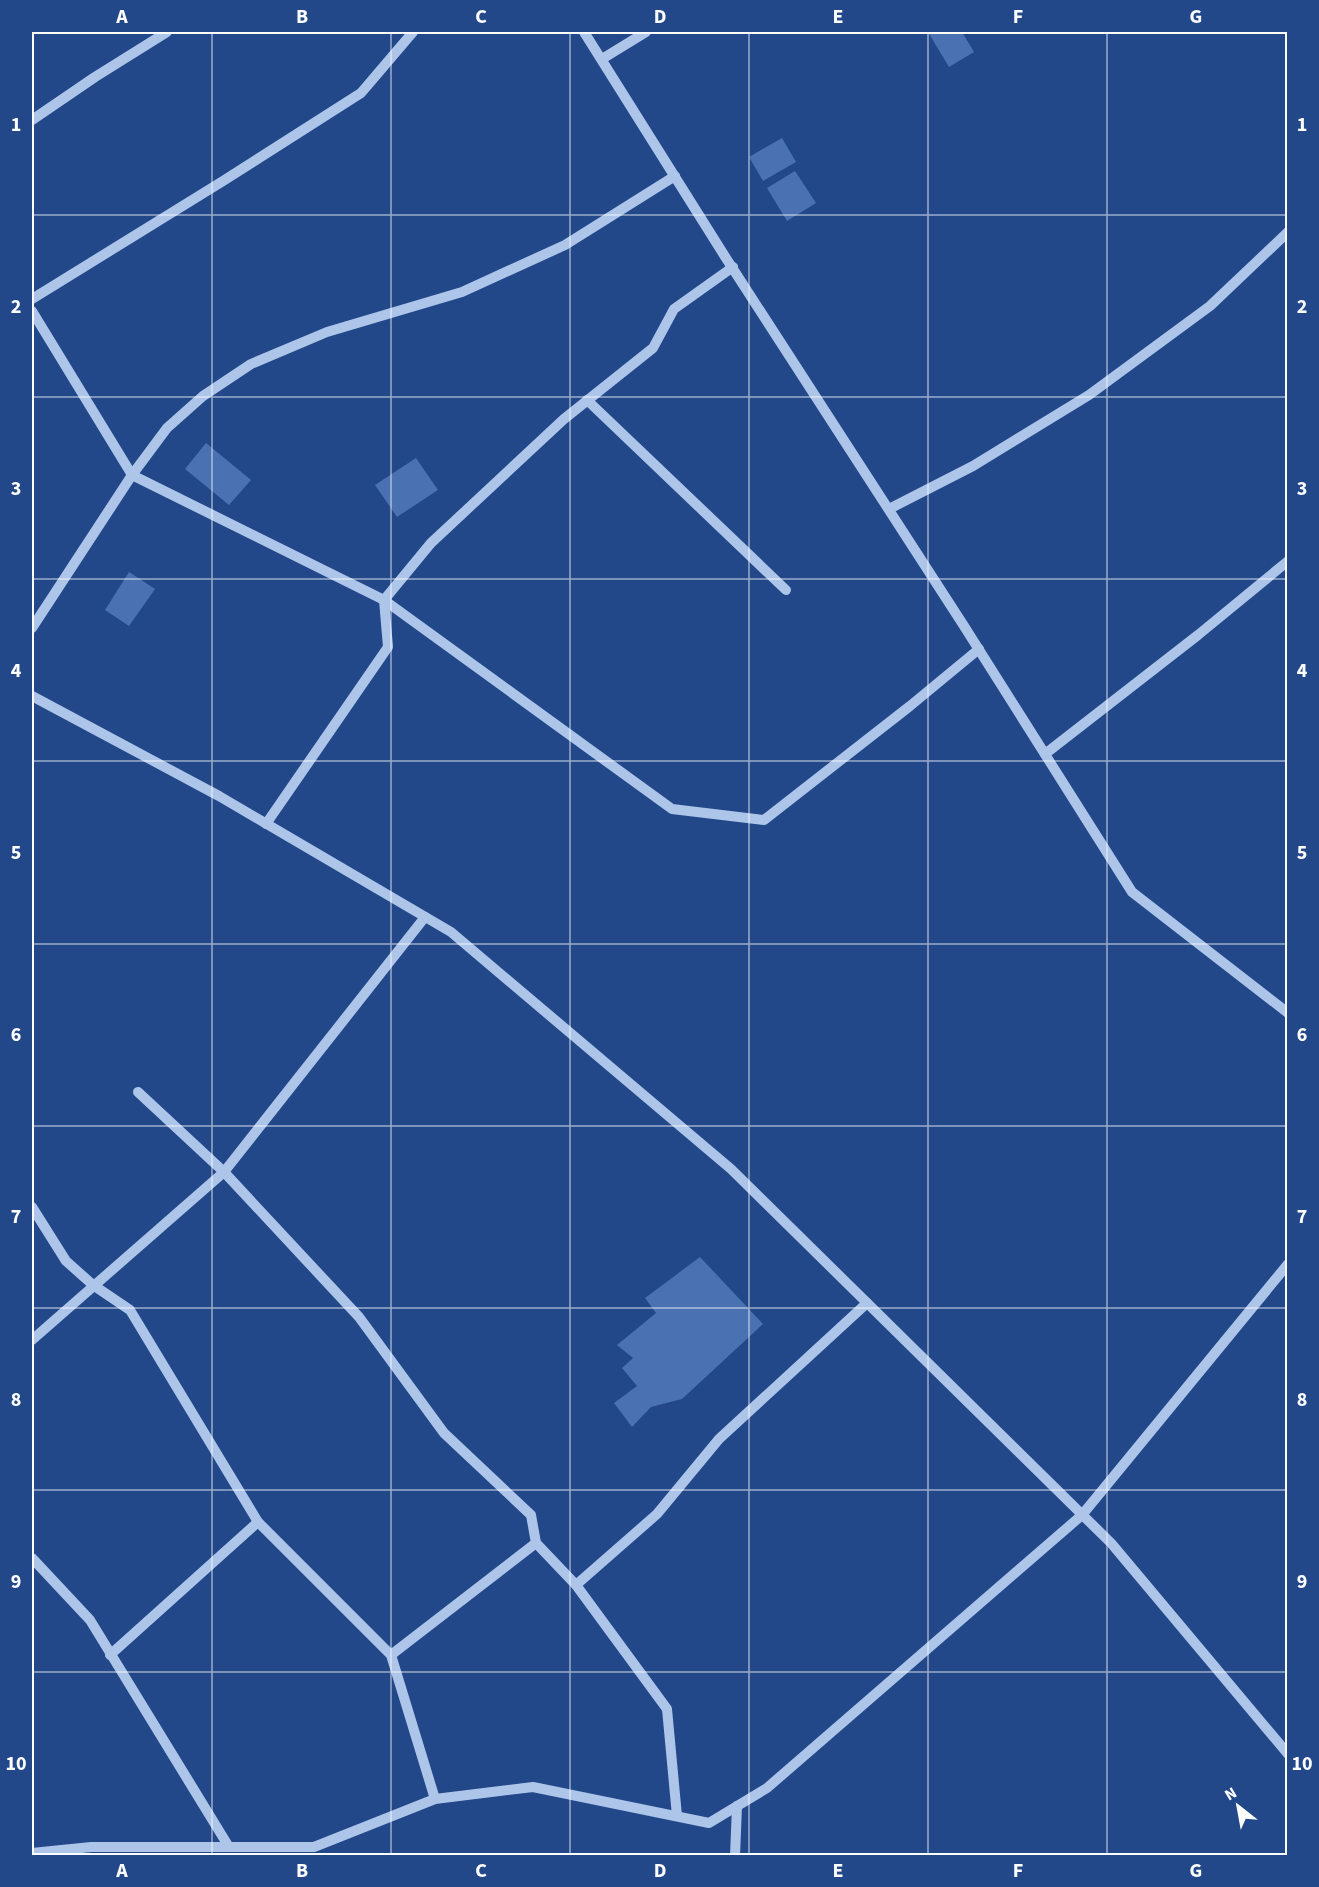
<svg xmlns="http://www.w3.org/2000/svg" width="1319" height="1887" font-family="'Source Sans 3',sans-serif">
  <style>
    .building { fill: #4a71b2 }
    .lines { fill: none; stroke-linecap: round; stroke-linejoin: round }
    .minor { stroke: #aec5ea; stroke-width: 10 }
    .grid { fill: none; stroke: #fff; stroke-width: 1.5; stroke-opacity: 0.55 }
    .neatline { fill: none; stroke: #fff; stroke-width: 2 }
    .grid-label { font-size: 20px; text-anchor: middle; font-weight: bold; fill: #fff }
  </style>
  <rect width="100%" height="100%" fill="#22488a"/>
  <g class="building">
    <path d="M928,32h34l12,20 -25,15z"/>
    <path d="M782,138l14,24 -33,19 -14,-24z"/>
    <path d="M795,171l21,32 -29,18 -20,-33z"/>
    <path d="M206,443l45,37 -22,25 -44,-36z"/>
    <path d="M416,458l22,32 -41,27 -22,-32z"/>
    <path d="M129,572l26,17 -26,37 -24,-16z"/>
    <path d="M700,1257l63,67 -81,75 -31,8 -19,20 -18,-24 23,-17 -15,-18 11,-10 -16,-13 39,-32 -11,-15z"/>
  </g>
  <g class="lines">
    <g class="minor">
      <path d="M584,32l140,223 240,371 168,266 156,121"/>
      <path d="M602,59l44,-27"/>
      <path d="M32,120l63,-43 72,-45"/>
      <path d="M32,299l191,-118 138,-88 52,-61"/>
      <path d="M32,311l100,164 252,125 288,209 92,11 146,-114 69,-57"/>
      <path d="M587,400l199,190"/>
      <path d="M889,509l84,-43 116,-71 121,-89 78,-74"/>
      <path d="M32,628l100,-153 35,-47 36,-32 48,-32 76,-32 135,-40 103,-47 110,-69"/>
      <path d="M32,696l187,100 232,136 280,237 380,374 177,211"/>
      <path d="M1045,754l153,-119 90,-74"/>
      <path d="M266,824l122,-177 -4,-47 47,-57 133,-124 89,-71 21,-39 59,-42"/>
      <path d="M138,1092l86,80 135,145 85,116 87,82 5,28 40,42 91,124 10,107"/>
      <path d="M32,1207l34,54 27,24 37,25 128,212 133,133 44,144"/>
      <path d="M32,1340l192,-168 201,-255"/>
      <path d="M32,1558l58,62 139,227"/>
      <path d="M576,1585l81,-71 62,-75 148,-136"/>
      <path d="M110,1655l148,-133"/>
      <path d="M391,1655l145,-112"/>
      <path d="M32,1853l59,-6h223l121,-48 98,-12 176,36 58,-35 315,-273 206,-251"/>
      <path d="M735,1856l2,-50"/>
    </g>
  </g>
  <path class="grid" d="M212,32v1824M391,32v1824M570,32v1824M749,32v1824M928,32v1824M1107,32v1824M32,215h1256M32,397h1256M32,579h1256M32,761h1256M32,944h1256M32,1126h1256M32,1308h1256M32,1490h1256M32,1672h1256"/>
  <rect width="1319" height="1887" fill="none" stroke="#22488a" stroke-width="66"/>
  <g transform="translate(1238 1806) rotate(329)" stroke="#22488a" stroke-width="4.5" paint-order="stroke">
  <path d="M0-4.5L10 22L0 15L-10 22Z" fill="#ffffff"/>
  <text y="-9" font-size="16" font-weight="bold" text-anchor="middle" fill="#ffffff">N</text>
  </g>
  <rect x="33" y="33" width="1253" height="1821" class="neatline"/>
  <g class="grid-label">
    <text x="122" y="23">A</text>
    <text x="302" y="23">B</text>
    <text x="481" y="23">C</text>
    <text x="660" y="23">D</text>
    <text x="838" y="23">E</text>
    <text x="1018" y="23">F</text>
    <text x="1196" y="23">G</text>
    <text x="16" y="131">1</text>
    <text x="1302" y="131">1</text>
    <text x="16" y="313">2</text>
    <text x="1302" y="313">2</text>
    <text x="16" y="495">3</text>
    <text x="1302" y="495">3</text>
    <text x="16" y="677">4</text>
    <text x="1302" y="677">4</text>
    <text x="16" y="859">5</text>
    <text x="1302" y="859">5</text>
    <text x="16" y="1041">6</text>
    <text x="1302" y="1041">6</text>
    <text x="16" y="1223">7</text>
    <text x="1302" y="1223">7</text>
    <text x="16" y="1406">8</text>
    <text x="1302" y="1406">8</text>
    <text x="16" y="1588">9</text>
    <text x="1302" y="1588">9</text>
    <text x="16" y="1770">10</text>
    <text x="1302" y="1770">10</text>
    <text x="122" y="1877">A</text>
    <text x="302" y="1877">B</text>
    <text x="481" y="1877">C</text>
    <text x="660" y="1877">D</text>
    <text x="838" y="1877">E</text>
    <text x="1018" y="1877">F</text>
    <text x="1196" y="1877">G</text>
  </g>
</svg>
